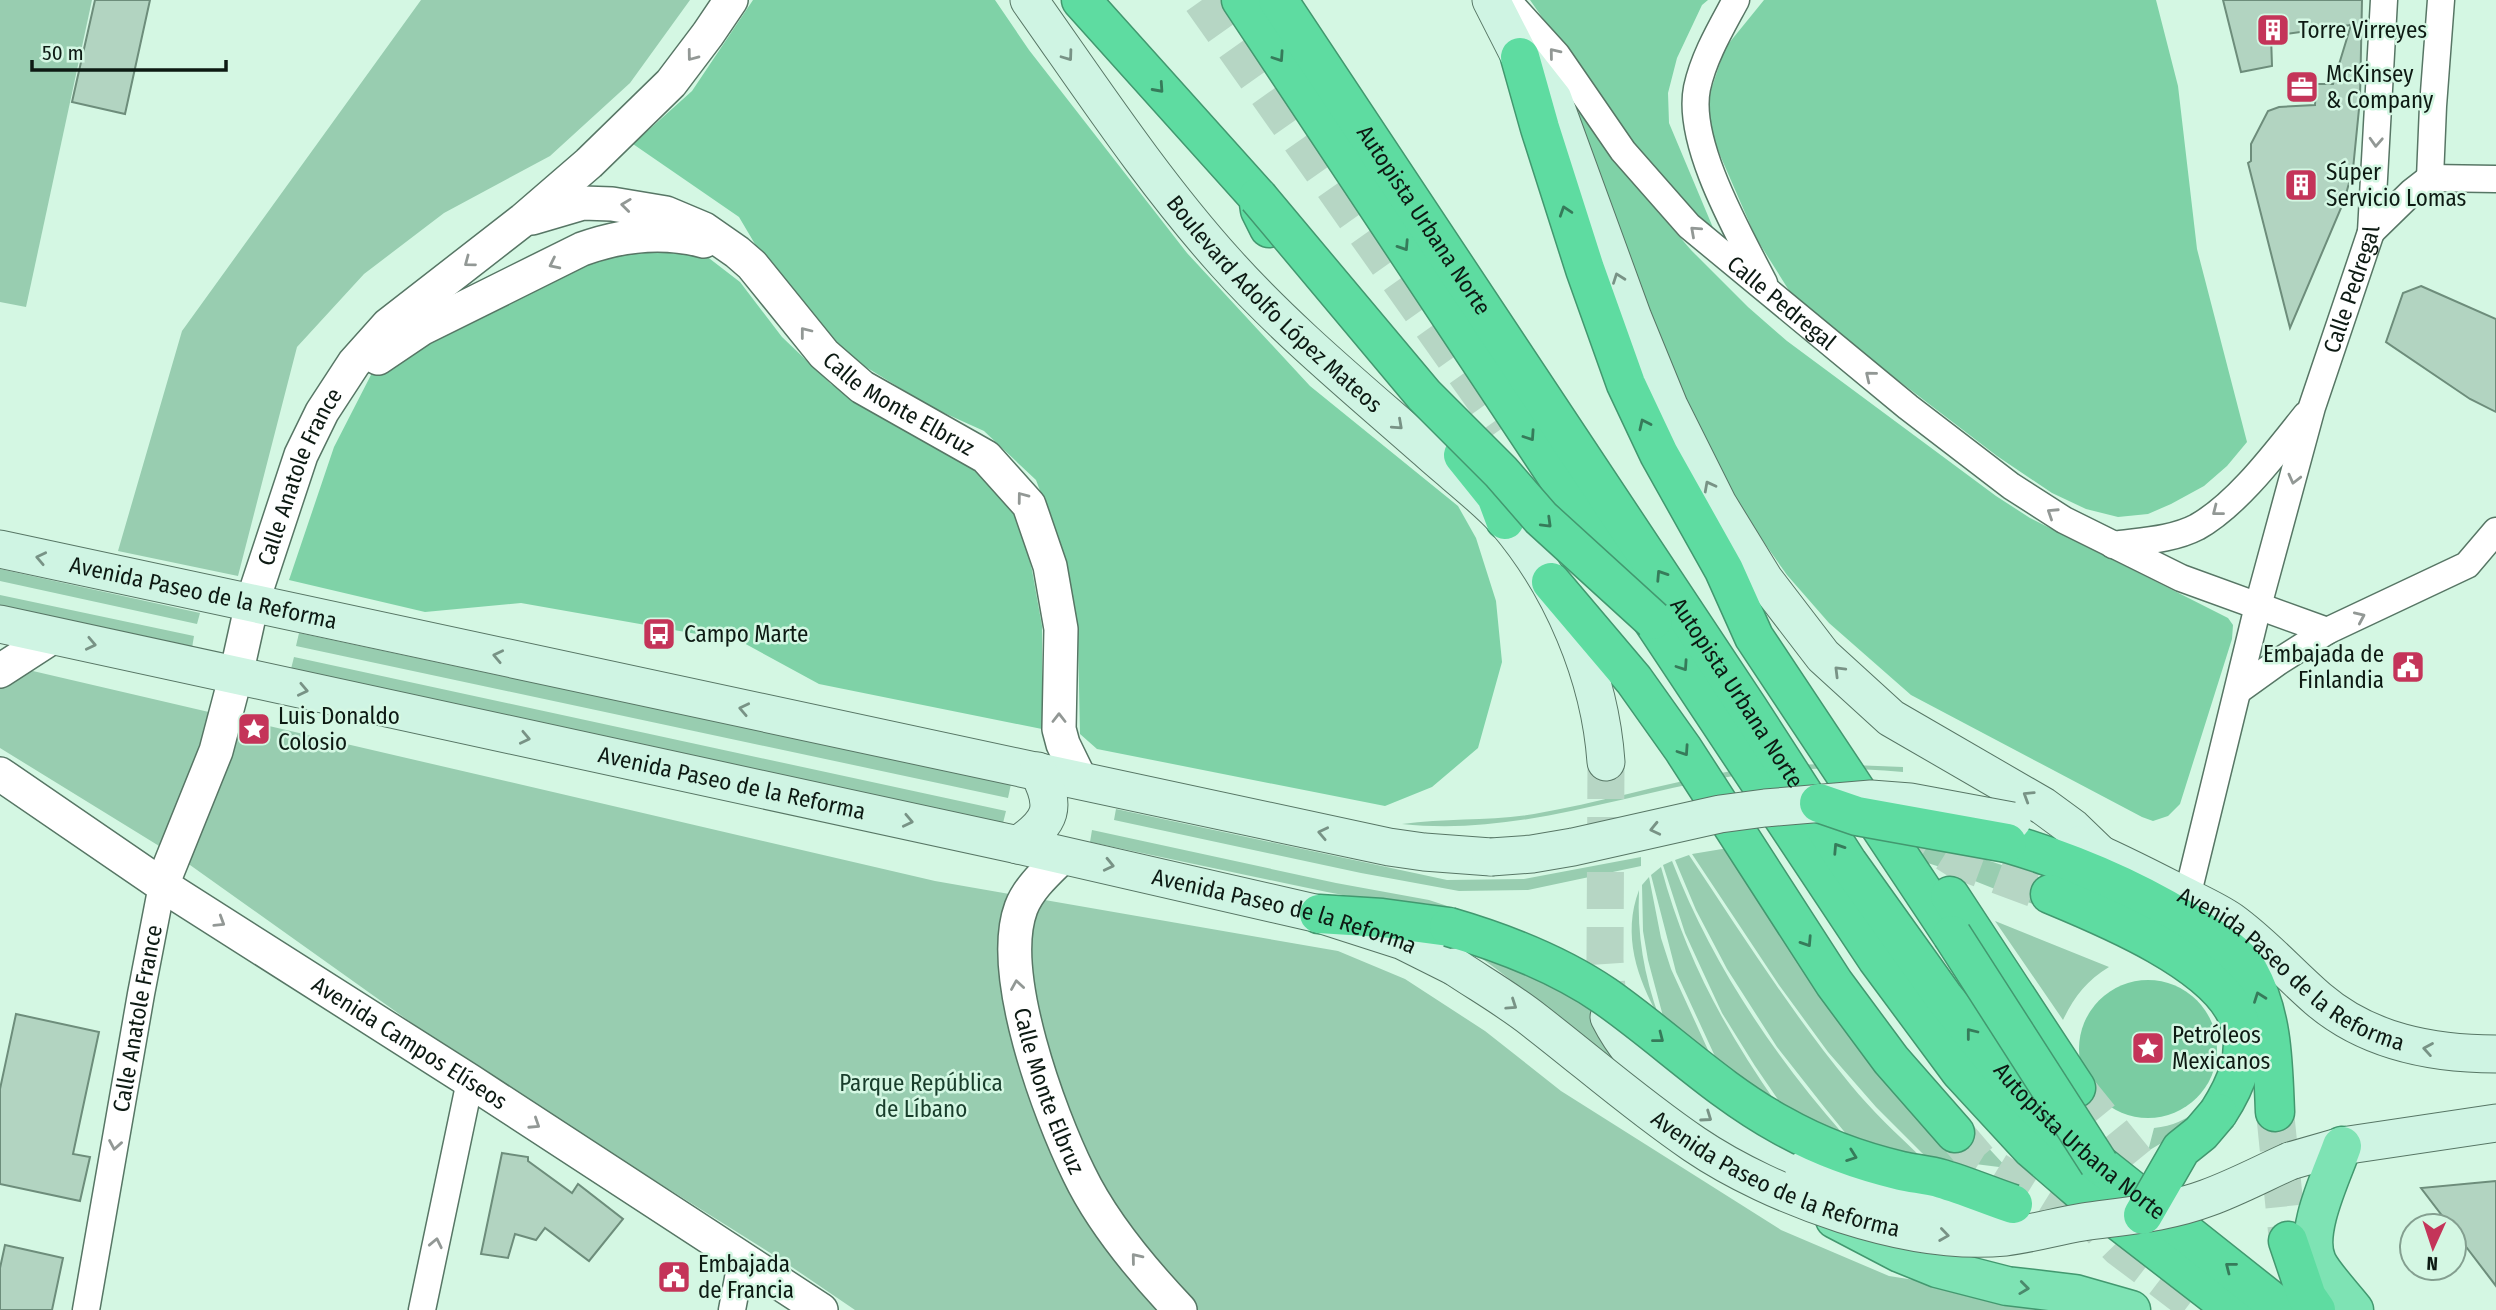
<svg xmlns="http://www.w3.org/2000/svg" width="2496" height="1310" font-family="'Fira Sans Condensed',sans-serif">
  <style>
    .green { fill: #98cdb0 }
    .forest { fill: #7fd2a7 }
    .water { fill: #7acca2 }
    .building { fill: #b2d4c1; stroke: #6d8d7b; stroke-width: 2 }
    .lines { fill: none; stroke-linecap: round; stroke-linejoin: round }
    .secondary-tunnel { stroke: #b6d6c4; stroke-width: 37; stroke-dasharray: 37 18; stroke-linecap: butt }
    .motorway-tunnel { stroke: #b6d6c4; stroke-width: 38; stroke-dasharray: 38 19; stroke-linecap: butt }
    .minor-casing { stroke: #577665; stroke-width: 29 }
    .tertiary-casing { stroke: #577665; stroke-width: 36 }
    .secondary-casing { stroke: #577665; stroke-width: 39 }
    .trunk-casing { stroke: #42986f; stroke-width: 41 }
    .motorway-casing { stroke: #42986f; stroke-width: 41 }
    .minor { stroke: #fff; stroke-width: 26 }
    .tertiary { stroke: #fff; stroke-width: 33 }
    .secondary { stroke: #cff4e3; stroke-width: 37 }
    .trunk { stroke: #7ee3b4; stroke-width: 38 }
    .motorway { stroke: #5edca1; stroke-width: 38 }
    .secondary-bridge-casing { stroke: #577665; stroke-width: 39; stroke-linecap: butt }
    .motorway-bridge-casing { stroke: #42986f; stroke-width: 41; stroke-linecap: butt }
    .secondary-bridge { stroke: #cff4e3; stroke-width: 37 }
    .motorway-bridge { stroke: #5edca1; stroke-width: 38 }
    .oneway { stroke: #929895 }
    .oneway2 { stroke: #789285 }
    .oneway3 { stroke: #367b5a }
    .oneway4 { stroke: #4b896c }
    .labels { text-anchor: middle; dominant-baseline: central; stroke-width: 5; stroke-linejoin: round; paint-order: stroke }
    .poi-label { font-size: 23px; fill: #0d1a13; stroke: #d4f7e3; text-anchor: start }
    .street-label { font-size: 23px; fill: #0d1a13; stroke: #d4f7e3 }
    .park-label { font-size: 23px; fill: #183d2b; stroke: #d4f7e3 }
  </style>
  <rect width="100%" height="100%" fill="#d4f7e3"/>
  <g class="green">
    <path d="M0,0h92l-66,307 -26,-5z"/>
    <path d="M421,0h269l-60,83 -80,73 -106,57 -80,61 -67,73 -59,229 -120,-25 64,-220z"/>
    <path d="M0,569l200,44 -3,11 -197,-43z"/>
    <path d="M0,595l194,41 -2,12 -192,-40z"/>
    <path d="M299,633l712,151 -3,14 -712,-152z"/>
    <path d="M294,657l712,154 -3,12 -712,-154z"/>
    <path d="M20,668l915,213 403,70 67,28 80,52 76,60 220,139 108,46 185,29 -2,5h-1217l-72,-49 -315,-198 -278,-198 -190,-117v-68z"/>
    <path d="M1827,764l76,3v5c-61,-5 -121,-5 -181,6 -107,19 -210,58 -320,46 44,-6 88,-3 132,-10 63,-11 125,-29 187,-41 35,-7 71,-8 106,-9z"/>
    <path d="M1116,809l331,71 77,-1 117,-22v9l-113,24 -69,1 -98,-18 -247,-53z"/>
    <path d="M1092,830l244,53 93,17 64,21 -64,-17 -75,-7 -27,-5 -237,-50z"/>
    <path d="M1873,839l96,15 84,28 -10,26 -106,-42 -66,-21z"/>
    <path d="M1728,848l243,281 36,39 -80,-10 -51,-51 -48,-55 -49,-67 -87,-131z"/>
    <path d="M1689,855c52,78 102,157 161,229 22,27 47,50 72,74l-75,-23 -22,-27 -48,-61 -50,-78 -31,-59 -21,-50z"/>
    <path d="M1672,861c39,101 100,192 171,273l-62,-30 -26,-38 -33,-53 -20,-43 -17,-37 -22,-68z"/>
    <path d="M1661,867c24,90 63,161 116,237l-58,-39 -43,-93 -25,-97z"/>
    <path d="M1649,877l12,61 10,31 43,94 -50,-43 -16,-60 -5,-29 -1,-46z"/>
    <path d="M1639,890c-2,45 5,85 20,127 -22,-39 -37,-82 -20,-127z"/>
    <path d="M1995,921l114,46c-22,13 -35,30 -46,53z"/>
    <path d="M1461,944l130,58 37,70c-57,-42 -109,-89 -167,-128z"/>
    <path d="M2200,1108l-25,27 -27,16 6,-23c19,-2 32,-8 46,-20z"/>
  </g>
  <g class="forest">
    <path d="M753,0h242l34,50 158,203 123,133 148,120 18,32 20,63 6,61 -24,86 -46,39 -47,19 -288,-57 -17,-15 -2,-96 -18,-94 -24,-64 -52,-49 -53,-24 -75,-46 -52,-45 -39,-55 -26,-44 -106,-73 59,-53z"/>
    <path d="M1530,0h178l-6,5 -25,53 -9,35 1,30 50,119 -79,-85z"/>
    <path d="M1764,0h392l22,86 19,163 50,193 -20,24 -23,20 -33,18 -23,10 -30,3 -32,-8 -34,-16 -55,-37 -200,-153 -41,-65 -46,-106v-39l15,-45z"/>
    <path d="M1582,111l71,95 38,44 57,57 39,34 209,155 34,22 198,100 5,7 -1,14 -52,165 -12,12 -15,5 -11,-4 -231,-122 -82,-72 -42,-48 -34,-48 -41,-71 -29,-57 -108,-283z"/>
    <path d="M639,241l62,11 39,30 42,55 49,47 67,42 73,32 46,51 15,61 10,56v63l5,41 -228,-46 -77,-42 -221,-39 -96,9 -136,-32 45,-133 39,-76 91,-70z"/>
  </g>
  <circle class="water" cx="2148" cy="1049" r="69"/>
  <g class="building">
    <path d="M95,0h55l-25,114 -53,-12z"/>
    <path d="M2223,0h139l-2,99 -7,70 -9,32 -54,127 -42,-165 3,-2v-17l17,-33 11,-4 36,-2 1,-21h17l18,-59 -80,11 1,30 -31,6z"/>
    <path d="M2421,286l75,33v93l-26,-13 -84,-57 17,-49z"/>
    <path d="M16,1014l83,18 -26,122 17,3 -10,44 -80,-17v-95z"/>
    <path d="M502,1153l26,4v4l44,32 6,-9 45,35 -34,42 -44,-33 -9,12 -21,-6 -7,24 -27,-4z"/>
    <path d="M2496,1181v105l-42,-55v-5h-4l-29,-38z"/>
    <path d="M5,1245l58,13 -11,52h-52v-42z"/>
  </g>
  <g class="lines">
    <path class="secondary-tunnel" d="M1606,762l-1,198 4,57"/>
    <g class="motorway-tunnel">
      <path d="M1202,0l302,427"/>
      <path d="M1901,818l22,20 37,23 90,33"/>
      <path d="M2076,1088l82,101"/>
      <path d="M2275,1112l13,129"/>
      <path d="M1955,1133l23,27 114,70"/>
      <path d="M2076,1203l43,44 83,63"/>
    </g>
    <defs>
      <g id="minor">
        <path id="s1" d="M1507,0l50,55 66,96 66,75 219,181 103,79 53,34 117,58 146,53"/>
        <path d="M1736,0c-15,28 -32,56 -39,88 -11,55 42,146 67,195"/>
        <path d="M2430,178l3,-72 8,-106"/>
        <path d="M2371,232l41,-40 18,-14 66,1"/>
        <path d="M2113,545c27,-4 59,-5 84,-18 41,-23 80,-76 109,-112"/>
        <path d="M2239,690l39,-28 49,-31 140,-66 29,-34"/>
        <path id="s2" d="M2187,897l71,-291 54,-199 59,-175 13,-232"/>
        <path id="s3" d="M86,1310l55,-316 21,-109"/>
        <path d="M422,1310l48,-229"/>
        <path d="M732,1310l10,-53"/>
      </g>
      <g id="tertiary">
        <path id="s4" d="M532,218l51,-15 29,1 54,9 38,16 33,23 15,13 72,89 38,33 124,70 43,48 21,61 11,63 -2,100 4,15 18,37"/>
        <path d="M378,358l43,-29 161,-80c39,-14 81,-19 122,-8"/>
        <path d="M0,671l54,-35"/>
        <path id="s5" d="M0,774l162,111 308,196 351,229"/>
        <path id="s6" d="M1064,855c-16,16 -35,32 -43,53 -24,65 28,205 58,266 24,50 63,96 101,136"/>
        <path id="s7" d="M162,885l54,-134 20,-76 16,-72 49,-148 21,-43 32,-49 34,-38 135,-105 66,-57 82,-80 37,-49 23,-34"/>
      </g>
      <g id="secondary">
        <path id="s8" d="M1029,0c63,89 124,182 197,263 61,68 133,127 201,187 24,22 59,48 79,71 56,66 94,155 100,241"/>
        <path d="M1491,0l29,57 33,42 80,219 36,88 49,98 46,75 59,77 68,62 152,88 30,22 27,26"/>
        <path id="s9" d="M0,549l1389,298 35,5 67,5"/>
        <path id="s10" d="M0,624l1018,221 301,69 84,27 52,26"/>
        <path d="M1018,845c34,-24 39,-37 20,-74"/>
        <path id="s11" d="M2079,845c34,14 67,31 100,48 17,9 36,17 52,28 32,23 57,52 87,78 50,43 114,55 178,55"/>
        <path d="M1609,1017c36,72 123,122 195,153"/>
        <path d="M2290,1161l52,-15 154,-23"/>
      </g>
      <g id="trunk">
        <path d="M2342,1146c-10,29 -39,86 -25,116 6,13 27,35 37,48"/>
        <path d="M1835,1219l65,34 37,15 70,18 68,8 56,16"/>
      </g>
      <g id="motorway">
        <path d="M1081,0l177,197 2,13 9,18"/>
        <path d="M1241,0l636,959 83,112 72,78 52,45 150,116"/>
        <path id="s12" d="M1278,0l470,708 100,155 95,133 72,90 42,41 42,37 184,146"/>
        <path d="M1520,57l20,71 45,141 41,115 33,70 65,116 30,67 198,298"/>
        <path d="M1463,455l33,41 9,24"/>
        <path d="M1551,582l83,98 49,69 151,234 57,77 64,73"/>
        <path d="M2007,843c71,21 136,49 198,90 15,11 35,22 44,39 24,43 24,92 26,140"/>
        <path d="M2050,894c53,22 166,68 188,124 13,34 -2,67 -20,95"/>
        <path d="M1950,896l126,192"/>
        <path d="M1319,914l63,4 67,9"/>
        <path d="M2288,1241l19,56 9,13"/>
      </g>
    </defs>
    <use href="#minor" class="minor-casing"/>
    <use href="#tertiary" class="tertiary-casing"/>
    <use href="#secondary" class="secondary-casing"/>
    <use href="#trunk" class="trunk-casing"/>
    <use href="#motorway" class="motorway-casing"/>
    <use href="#minor" class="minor"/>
    <use href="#tertiary" class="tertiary"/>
    <use href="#secondary" class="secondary"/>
    <use href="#trunk" class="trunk"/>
    <use href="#motorway" class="motorway"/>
    <defs>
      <g id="secondary-bridge">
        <path d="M1491,857l41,-3 41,-7 147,-33 45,-6 106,-9 39,3 102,19"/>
        <path id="s13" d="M1455,967c27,18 55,34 80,54 53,41 103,85 159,123 78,53 215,103 311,93 26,-3 52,-11 78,-15 42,-6 84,-9 124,-24 28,-10 56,-25 83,-37"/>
        <path d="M1804,1170l84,25 28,5 88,4"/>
      </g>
      <g id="motorway-bridge">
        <path d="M1258,197l166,198 77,77 40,46 112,102"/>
        <path d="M1819,803l38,13 150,27"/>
        <path d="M1449,927c55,16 109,37 156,69 60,42 112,94 176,129 37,21 78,36 120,46 13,3 28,4 41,8 24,7 47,17 71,25"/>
        <path d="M1952,935l147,229"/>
        <path d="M2143,1215l38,-66 20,-16 17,-20"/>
      </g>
    </defs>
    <use href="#secondary-bridge" class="secondary-bridge-casing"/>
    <use href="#motorway-bridge" class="motorway-bridge-casing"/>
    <use href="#secondary-bridge" class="secondary-bridge"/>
    <use href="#motorway-bridge" class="motorway-bridge"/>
  </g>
  <defs><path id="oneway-chevron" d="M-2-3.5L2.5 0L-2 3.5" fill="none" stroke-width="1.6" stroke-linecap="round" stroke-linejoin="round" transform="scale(1.75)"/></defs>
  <g class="oneway">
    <use href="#oneway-chevron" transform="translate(1554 53) rotate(-129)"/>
    <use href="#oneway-chevron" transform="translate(692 56) rotate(127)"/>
    <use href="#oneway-chevron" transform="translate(2376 142) rotate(93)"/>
    <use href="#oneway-chevron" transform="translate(626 205) rotate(-173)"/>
    <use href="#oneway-chevron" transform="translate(1695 231) rotate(-138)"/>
    <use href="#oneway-chevron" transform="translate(469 262) rotate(143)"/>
    <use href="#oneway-chevron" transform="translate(554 264) rotate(154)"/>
    <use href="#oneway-chevron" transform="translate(805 332) rotate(-128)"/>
    <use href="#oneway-chevron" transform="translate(1870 376) rotate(-141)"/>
    <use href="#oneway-chevron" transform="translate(2294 479) rotate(104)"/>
    <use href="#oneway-chevron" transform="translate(1022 497) rotate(-127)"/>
    <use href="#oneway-chevron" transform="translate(2217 511) rotate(142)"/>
    <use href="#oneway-chevron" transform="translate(2052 513) rotate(-147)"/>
    <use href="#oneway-chevron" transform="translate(2360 617) rotate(-24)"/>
    <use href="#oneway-chevron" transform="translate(1059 718) rotate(-90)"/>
    <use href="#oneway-chevron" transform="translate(220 922) rotate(32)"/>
    <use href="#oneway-chevron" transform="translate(1017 985) rotate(-99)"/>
    <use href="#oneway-chevron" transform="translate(535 1124) rotate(33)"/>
    <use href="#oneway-chevron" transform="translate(115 1145) rotate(100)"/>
    <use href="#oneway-chevron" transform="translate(436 1243) rotate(-78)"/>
    <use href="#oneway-chevron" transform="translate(1136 1258) rotate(-129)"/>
  </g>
  <g class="oneway2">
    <use href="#oneway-chevron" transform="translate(1068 56) rotate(54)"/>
    <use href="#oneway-chevron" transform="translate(1618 278) rotate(-110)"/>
    <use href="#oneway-chevron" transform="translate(1398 425) rotate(42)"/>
    <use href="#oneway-chevron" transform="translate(1709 486) rotate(-118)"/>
    <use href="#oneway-chevron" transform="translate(41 558) rotate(-168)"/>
    <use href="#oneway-chevron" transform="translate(91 644) rotate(12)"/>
    <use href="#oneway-chevron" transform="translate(498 656) rotate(-168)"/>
    <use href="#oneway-chevron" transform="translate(1839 671) rotate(-135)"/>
    <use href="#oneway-chevron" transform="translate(303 690) rotate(12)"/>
    <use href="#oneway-chevron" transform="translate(744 709) rotate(-168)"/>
    <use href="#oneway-chevron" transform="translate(525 738) rotate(12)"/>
    <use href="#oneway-chevron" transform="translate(2028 796) rotate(-148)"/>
    <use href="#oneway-chevron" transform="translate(908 821) rotate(12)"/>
    <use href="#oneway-chevron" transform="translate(1655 829) rotate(167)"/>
    <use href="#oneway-chevron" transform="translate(1323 833) rotate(-168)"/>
    <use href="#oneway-chevron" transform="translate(1109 865) rotate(13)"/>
    <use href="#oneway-chevron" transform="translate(1512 1005) rotate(34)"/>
    <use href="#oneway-chevron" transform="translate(2428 1049) rotate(-170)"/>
    <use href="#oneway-chevron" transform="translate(1707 1117) rotate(35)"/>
    <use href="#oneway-chevron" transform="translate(1944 1235) rotate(8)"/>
  </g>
  <g class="oneway3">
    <use href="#oneway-chevron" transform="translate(1279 57) rotate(56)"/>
    <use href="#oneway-chevron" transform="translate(1159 88) rotate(48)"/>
    <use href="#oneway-chevron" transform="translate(1565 211) rotate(-108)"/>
    <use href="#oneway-chevron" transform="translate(1404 246) rotate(57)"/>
    <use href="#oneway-chevron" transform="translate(1644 424) rotate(-115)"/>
    <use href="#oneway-chevron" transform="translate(1530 436) rotate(56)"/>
    <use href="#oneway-chevron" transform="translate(1547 523) rotate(44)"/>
    <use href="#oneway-chevron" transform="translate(1661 575) rotate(-123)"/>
    <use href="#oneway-chevron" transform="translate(1683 666) rotate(56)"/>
    <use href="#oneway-chevron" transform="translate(1684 751) rotate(56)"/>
    <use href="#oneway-chevron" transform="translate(1838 848) rotate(-123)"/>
    <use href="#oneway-chevron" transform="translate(1807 942) rotate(57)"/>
    <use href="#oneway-chevron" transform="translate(2259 997) rotate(-110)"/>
    <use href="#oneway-chevron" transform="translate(1971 1033) rotate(-128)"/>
    <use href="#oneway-chevron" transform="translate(1659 1038) rotate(38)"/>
    <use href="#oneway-chevron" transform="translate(1852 1156) rotate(20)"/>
    <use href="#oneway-chevron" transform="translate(2230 1267) rotate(-142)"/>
  </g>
  <use class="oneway4" href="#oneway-chevron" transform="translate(2024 1288) rotate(7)"/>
  <defs>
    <symbol id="building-square" viewBox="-11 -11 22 22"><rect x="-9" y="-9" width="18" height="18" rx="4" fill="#c43459" stroke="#d4f7e3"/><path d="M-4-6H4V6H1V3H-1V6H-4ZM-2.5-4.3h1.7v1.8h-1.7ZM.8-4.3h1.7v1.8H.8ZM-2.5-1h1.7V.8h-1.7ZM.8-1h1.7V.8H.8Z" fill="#fff"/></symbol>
    <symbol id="office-square" viewBox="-11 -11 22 22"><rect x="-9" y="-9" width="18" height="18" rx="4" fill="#c43459" stroke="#d4f7e3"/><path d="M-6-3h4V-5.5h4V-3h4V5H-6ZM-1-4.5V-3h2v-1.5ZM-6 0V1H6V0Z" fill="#fff"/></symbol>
    <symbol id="bus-square" viewBox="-11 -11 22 22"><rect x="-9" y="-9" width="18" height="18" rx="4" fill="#c43459" stroke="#d4f7e3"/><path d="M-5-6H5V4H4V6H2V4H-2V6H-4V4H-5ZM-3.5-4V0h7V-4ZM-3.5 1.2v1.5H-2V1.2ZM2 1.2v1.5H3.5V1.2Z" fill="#fff"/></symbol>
    <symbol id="civic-square" viewBox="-11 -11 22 22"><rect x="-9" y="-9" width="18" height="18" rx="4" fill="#c43459" stroke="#d4f7e3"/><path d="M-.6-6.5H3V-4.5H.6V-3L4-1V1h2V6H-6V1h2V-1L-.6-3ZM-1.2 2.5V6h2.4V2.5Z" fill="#fff"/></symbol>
    <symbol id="sight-square" viewBox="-11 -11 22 22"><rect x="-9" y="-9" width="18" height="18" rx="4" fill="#c43459" stroke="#d4f7e3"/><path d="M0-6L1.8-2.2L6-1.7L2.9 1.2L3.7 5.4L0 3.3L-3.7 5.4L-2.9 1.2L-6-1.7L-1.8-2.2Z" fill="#fff"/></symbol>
  </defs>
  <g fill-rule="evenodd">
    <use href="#building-square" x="2254" y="11" width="38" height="38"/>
    <use href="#office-square" x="2283" y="68" width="38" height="38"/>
    <use href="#building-square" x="2282" y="166" width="38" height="38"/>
    <use href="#bus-square" x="640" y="615" width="38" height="38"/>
    <use href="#civic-square" x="2389" y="648" width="38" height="38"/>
    <use href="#sight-square" x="235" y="710" width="38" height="38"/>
    <use href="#sight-square" x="2129" y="1029" width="38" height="38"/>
    <use href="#civic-square" x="655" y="1258" width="38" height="38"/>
  </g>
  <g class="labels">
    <g class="poi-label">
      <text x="2298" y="30">Torre Virreyes</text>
      <text x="2326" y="74">McKinsey<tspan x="2326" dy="26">&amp; Company</tspan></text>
      <text x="2326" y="172">Súper<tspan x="2326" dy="26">Servicio Lomas</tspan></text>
      <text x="684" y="634">Campo Marte</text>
      <text x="2384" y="654" text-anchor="end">Embajada de<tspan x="2384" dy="26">Finlandia</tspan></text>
      <text x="278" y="716">Luis Donaldo<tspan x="278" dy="26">Colosio</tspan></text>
      <text x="2172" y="1035">Petróleos<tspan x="2172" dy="26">Mexicanos</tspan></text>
      <text x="698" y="1264">Embajada<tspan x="698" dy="26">de Francia</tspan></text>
    </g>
    <g class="street-label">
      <text stroke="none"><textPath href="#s12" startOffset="264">Autopista Urbana Norte</textPath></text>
      <text stroke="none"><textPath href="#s2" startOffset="630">Calle Pedregal</textPath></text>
      <text stroke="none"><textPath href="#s8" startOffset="392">Boulevard Adolfo López Mateos</textPath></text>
      <text stroke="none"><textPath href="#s1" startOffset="411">Calle Pedregal</textPath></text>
      <text stroke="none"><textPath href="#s4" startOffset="443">Calle Monte Elbruz</textPath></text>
      <text stroke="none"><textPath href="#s7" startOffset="432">Calle Anatole France</textPath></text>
      <text stroke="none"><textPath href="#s9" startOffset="208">Avenida Paseo de la Reforma</textPath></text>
      <text stroke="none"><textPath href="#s12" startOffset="831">Autopista Urbana Norte</textPath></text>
      <text stroke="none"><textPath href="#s10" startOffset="749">Avenida Paseo de la Reforma</textPath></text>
      <text stroke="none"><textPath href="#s10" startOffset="1316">Avenida Paseo de la Reforma</textPath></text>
      <text stroke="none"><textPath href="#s11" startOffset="248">Avenida Paseo de la Reforma</textPath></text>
      <text stroke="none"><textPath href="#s3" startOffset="296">Calle Anatole France</textPath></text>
      <text stroke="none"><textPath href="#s5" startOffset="490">Avenida Campos Elíseos</textPath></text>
      <text stroke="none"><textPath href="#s6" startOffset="257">Calle Monte Elbruz</textPath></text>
      <text stroke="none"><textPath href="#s12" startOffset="1398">Autopista Urbana Norte</textPath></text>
      <text stroke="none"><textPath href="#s13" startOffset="385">Avenida Paseo de la Reforma</textPath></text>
    </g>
    <g class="park-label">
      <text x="921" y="1083">Parque República<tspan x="921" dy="26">de Líbano</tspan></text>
    </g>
  </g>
  <g transform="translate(2433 1247) rotate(183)"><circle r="33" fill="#d4f7e3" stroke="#849f90" stroke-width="2"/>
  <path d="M0-5L12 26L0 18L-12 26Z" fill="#c43459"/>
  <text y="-10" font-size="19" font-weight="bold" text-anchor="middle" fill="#0d1a13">N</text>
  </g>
  <path d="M32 60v10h194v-10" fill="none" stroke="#0d1a13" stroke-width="3.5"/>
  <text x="42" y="60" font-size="21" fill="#0d1a13" stroke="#d4f7e3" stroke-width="5" paint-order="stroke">50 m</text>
</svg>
